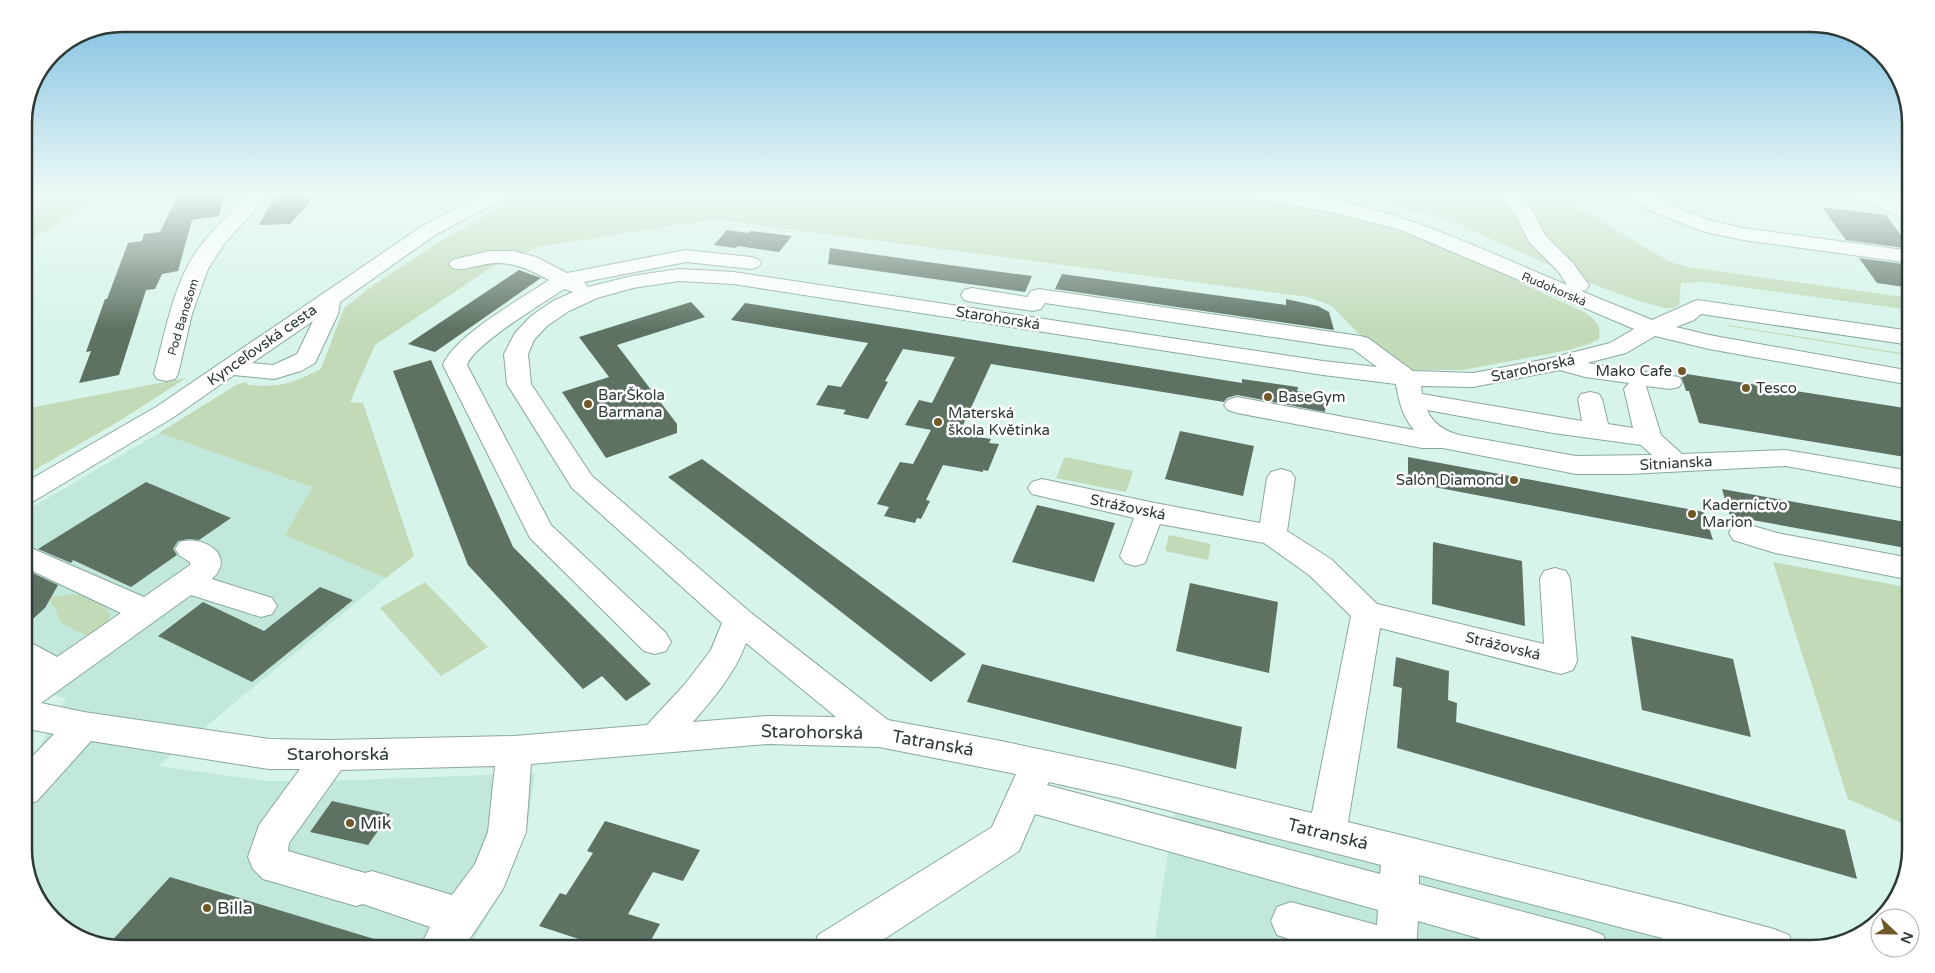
<svg xmlns="http://www.w3.org/2000/svg" width="1935" height="973" font-family="'Varela Round',sans-serif">
  <style>
    .built { fill: #c2e8db }
    .green { fill: #c2dab8 }
    .building { fill: #5d7263 }
    .lines { fill: none; stroke-linecap: round; stroke-linejoin: round }
    .minor-casing { stroke: #8ba79e; stroke-width: 2 }
    .minor { fill: #fff; fill-rule: evenodd }
    .poi-dot { fill: #715829; stroke: #fff; stroke-width: 2 }
    .labels { text-anchor: middle; dominant-baseline: central; stroke-width: 5; stroke-linejoin: round; paint-order: stroke }
    .far-street-label { font-size: 12px; fill: #2d3935; stroke: #fff }
    .street-label { font-size: 15px; fill: #2d3935; stroke: #fff }
    .poi-label { font-size: 15px; fill: #2d3935; stroke: #fff; text-anchor: start }
    .near-street-label { font-size: 18px; fill: #2d3935; stroke: #fff }
    .near-poi-label { font-size: 18px; fill: #2d3935; stroke: #fff; text-anchor: start }
    .rim { fill: none; stroke: #2d3935; stroke-width: 2.5 }
  </style>
  <rect width="100%" height="100%" fill="#d6f4ea"/>
  <g class="built">
    <path d="M159,433l153,54 -27,48 101,43 -228,188 106,15h66l205,-8 -7,50 -22,62 -38,64h-345l-43,-10 -39,-34 -17,-49v-85l7,-8 35,-65 -42,-8v-178z"/>
    <path d="M1176,804l533,138 22,7h-578z"/>
  </g>
  <g class="green">
    <path d="M24,193h83l-83,51z"/>
    <path d="M526,193h677c66,8 131,17 195,38 63,21 127,55 188,82 10,8 15,12 13,26l-10,5 -20,6 -106,20h-56l-49,-37 -26,-27 -23,-9 -581,-76h-25l-164,26 -41,16 -123,82 -25,57 13,1 51,153 -28,22 -101,-43 27,-48 -153,-54 77,-48 10,-3 2,3c32,3 45,-2 73,-16l23,-61 31,-24 64,-42z"/>
    <path d="M1354,193h199l117,69 18,5 223,31v12l-206,-28 -24,1 -2,22 -6,3h-8l-26,-7 -49,-18 -133,-59 -28,-10z"/>
    <path d="M1342,201l96,28 163,71 37,13 3,4 -301,-113z"/>
    <path d="M1728,325l179,29 4,2 -183,-30z"/>
    <path d="M186,378l-65,42 -97,56v-67z"/>
    <path d="M1065,457l68,14 -7,21 -70,-14z"/>
    <path d="M1169,535l42,9 -3,16 -43,-9z"/>
    <path d="M1773,562l138,26v239l-63,-28z"/>
    <path d="M425,582l63,65 -47,29 -61,-68z"/>
    <path d="M81,594l25,13 4,9c-14,30 -27,19 -50,6l-4,-13 -10,-12z"/>
  </g>
  <g class="building">
    <path d="M179,193h46l-6,23 -27,4 -14,51 -16,3 -7,15 -9,1 -27,85 -40,8 12,-32 -5,1 19,-53h2l21,-56 14,-2 2,-7 16,-2z"/>
    <path d="M283,193h25l-4,6 10,-1 -24,26 -31,1 11,-20 6,-6h3z"/>
    <path d="M1822,207l64,8 25,34 -65,-9z"/>
    <path d="M727,230l21,3 3,-2 41,5 -13,16 -41,-6 -3,2 -21,-3z"/>
    <path d="M830,248l97,14 105,14 -7,16 -197,-28z"/>
    <path d="M1859,258l52,7v23l-34,-5z"/>
    <path d="M519,270l22,8 -106,74 -27,-8z"/>
    <path d="M1062,274l224,31v-6l32,7 11,6 5,18 -279,-41z"/>
    <path d="M691,302l14,15 -88,28 60,79v9l-71,25 -44,-66 47,-15 -30,-40z"/>
    <path d="M745,303l497,80v-4l56,8 -1,4 29,4 -1,17 -88,-17 -10,3 -3,4 -233,-38 -32,70 32,5 -2,4 10,1 -11,27 -5,-1v2l-40,-7 -17,35 4,1 -9,18 -4,-1 -2,5 -31,-7 5,-9 -12,-3 23,-42 13,2 18,-34 -26,-5 14,-25 13,3 23,-46 -52,-8 -18,32 3,1 -20,37 -25,-5 3,-4 -30,-5 12,-20 13,2 27,-44 -137,-23z"/>
    <path d="M431,360l82,187 138,137 -25,17 -24,-25 -19,13 -115,-124 -75,-194z"/>
    <path d="M1680,373l231,36v49l-212,-35 -10,-32h-3z"/>
    <path d="M1180,431l74,15 -11,50 -78,-17z"/>
    <path d="M1408,457l296,55 9,28 -305,-58z"/>
    <path d="M702,459l119,88 145,107 -35,28 -263,-205z"/>
    <path d="M146,482l85,36 -32,22 -10,-1 -11,2 -5,8 4,6 -46,32 -58,-27 -2,3 -33,-14z"/>
    <path d="M1722,489l189,34v26l-181,-33z"/>
    <path d="M1037,505l78,18 -21,59 -82,-20z"/>
    <path d="M1433,542l89,19 3,65 -93,-22z"/>
    <path d="M24,569l34,16 -13,23 -21,19z"/>
    <path d="M1190,583l88,19 -9,71 -93,-22z"/>
    <path d="M320,587l33,13 -101,82 -94,-46 45,-34 61,29z"/>
    <path d="M1631,636l102,23 18,78 -109,-27z"/>
    <path d="M1396,657l53,14 -1,29 9,3 -1,19 389,108 12,49 -460,-131 5,-60 -9,-2z"/>
    <path d="M982,664l260,63 -6,42 -269,-67z"/>
    <path d="M332,801l58,13 -22,31 -58,-13z"/>
    <path d="M605,821l95,29 -17,31 -30,-9 -25,42 32,10 -14,25h-37l-70,-23 21,-33 6,2 27,-42 -6,-2z"/>
    <path d="M170,877l224,68v4h-271l-16,-3z"/>
  </g>
  <g class="lines">
    <defs>
      <g id="minor">
        <path d="M251,193h19l-46,51 -16,25 -16,45 -14,60 -3,5 -9,2 -9,-2 -3,-5c11,-40 18,-84 40,-119 16,-24 37,-42 57,-62z"/>
        <path d="M485,193h23l-2,4 -71,38 -95,67 -2,12 -23,49 -14,8 -27,8 -40,-4 -60,42 -140,84 -10,3v-21l132,-76 265,-180zM313,321l-16,33 -24,11 -21,-2z"/>
        <path d="M1246,193c14,0 28,-2 42,0 97,8 190,55 279,92l-9,-14 -29,-29 -14,-28 -17,-21h19l17,19 11,23 28,28 16,22 -3,5 -5,1 71,29 45,-20 214,31v14l-210,-31 -7,6 -18,7 33,8 202,36v14l-202,-36 -54,-13 -29,17 -39,10 92,14 3,5 -3,5 -9,2 -24,-3 15,49 21,19 104,-4 125,21v18l-125,-23 -157,8h-53l-133,-26h-21l-185,-35 -9,-3 -4,-5 4,-5 9,-3 177,33c-12,-14 -15,-29 -18,-46l-73,-9 -590,-91 -54,-3 -46,7 -36,10 -28,13 -22,15 -13,14 -6,14 3,30 61,92 158,136 138,108 108,20 124,26 192,47 39,-197 -42,-41 -45,-32 -104,-19 -15,39 -10,3 -10,-3 -5,-7 14,-38 -102,-24 -4,-6 4,-6 10,-3 108,23 110,21 7,-45 4,-6 10,-3 10,3 4,6 -8,53 44,28 46,45 167,40 -4,-65 4,-8 11,-3 11,3 4,8 7,82 -4,9 -12,4 -181,-46 -32,194 332,82 94,25 15,6 5,14h-129l-3,-11 -243,-63v9l169,45 15,6 6,14h-92l-99,-28 -2,28h-95l-44,-14 -6,-14 6,-14 14,-5 86,23 1,-15 -343,-96 -16,37 -150,98h-56l5,-14 174,-108 24,-53 -137,-27 -111,-3 -237,20 -5,68 -23,57 -40,60h-44l11,-22 -67,-23 -7,2 -93,-27 -10,-10 -5,-12 11,-32 41,-56h-31l-178,-28 -54,60 -13,5v-41l30,-31 -30,-6v-49l8,-5 -8,-5v-28l11,4 22,12 64,-44 -97,-46v-22l120,52 46,-32v-3l-10,-6 -5,-7 5,-7c23,-7 57,13 32,37l60,19 5,8 -5,8 -11,3 -70,-22 -150,108 43,9 185,27 62,1 183,-4 133,-11 38,-41 26,-34 11,-27 -150,-135 -65,-104 -3,-30 11,-21 16,-17 22,-15 20,-9 -9,-3c-20,14 -90,55 -97,76l84,160 115,108 5,9 -5,9 -11,3 -11,-3 -114,-113 -87,-173c11,-29 78,-66 106,-85 -23,-12 -41,-21 -67,-15 -11,2 -20,6 -30,3l-3,-4 3,-4 37,-9h24l23,6 31,16 119,-23 65,7 7,2 3,4 -3,4 -7,2 -65,-7 -102,20 4,5 44,-11 47,-7 54,3 590,89 54,6 -24,-18 -308,-46 -4,6 -8,2 -61,-9 -8,-2 -3,-5 3,-5 8,-2 55,9 4,-6 8,-2 321,47 8,2 45,33 60,2 74,-14 63,-16 24,-14 -233,-99 -69,-18 -77,-13 -7,-2zM1560,370l25,7 44,6 -5,6 9,39 -25,-4 -6,-25 -3,-5 -9,-2 -9,2 -3,5 4,22 -160,-27 -1,-8 52,1zM1427,410l126,23 88,12 11,10 -76,1 -117,-21c-14,-4 -26,-11 -32,-25zM746,643l90,74 -68,-1 -75,6c21,-24 42,-49 53,-79zM495,766l-7,66 -13,32 -23,31 -80,-24 -7,2 -77,-22 1,-8 52,-73zM1049,782l71,16 261,67 -1,9 -333,-89z"/>
        <path d="M1623,193h23l21,11 44,17 32,7 168,23v12l-168,-23 -38,-8 -52,-20 -28,-15z"/>
        <path d="M1850,193h24l37,15v13l-59,-24z"/>
        <path d="M1743,523l34,10 134,25v22l-136,-27 -42,-13 -4,-7 4,-7z"/>
      </g>
    </defs>
    <use href="#minor" class="minor-casing"/>
    <use href="#minor" class="minor"/>
  </g>
  <linearGradient id="sky" x2="0" y2="1"><stop stop-color="#7bbce1"/><stop offset="0.59" stop-color="#edfaf6"/><stop offset="1" stop-color="#edfaf6" stop-opacity="0"/></linearGradient>
  <rect width="1935" height="329" fill="url(#sky)"/>
  <g class="poi-dot">
    <circle cx="1682" cy="371" r="5"/>
    <circle cx="1746" cy="388" r="5"/>
    <circle cx="1268" cy="397" r="5"/>
    <circle cx="588" cy="404" r="5"/>
    <circle cx="938" cy="422" r="5"/>
    <circle cx="1514" cy="480" r="5"/>
    <circle cx="1692" cy="514" r="5"/>
    <circle cx="350" cy="823" r="5"/>
    <circle cx="207" cy="908" r="5"/>
  </g>
  <g class="labels">
    <g class="far-street-label">
      <text transform="translate(1554 289) rotate(23)">Rudohorská</text>
      <text transform="translate(183 317) rotate(-73)">Pod Banošom</text>
    </g>
    <g class="street-label">
      <text transform="translate(998 318) rotate(9)">Starohorská</text>
      <text transform="translate(262 345) rotate(-35)">Kynceľovská cesta</text>
      <text transform="translate(1533 368) rotate(-12)">Starohorská</text>
      <text transform="translate(1676 463) rotate(-3)">Sitnianska</text>
      <text transform="translate(1128 507) rotate(12)">Strážovská</text>
      <text transform="translate(1503 646) rotate(14)">Strážovská</text>
    </g>
    <g class="poi-label">
      <text x="1672" y="371" text-anchor="end">Mako Cafe</text>
      <text x="1756" y="388">Tesco</text>
      <text x="598" y="395">Bar Škola<tspan x="598" dy="17">Barmana</tspan></text>
      <text x="1278" y="397">BaseGym</text>
      <text x="948" y="413">Materská<tspan x="948" dy="17">škola Květinka</tspan></text>
      <text x="1504" y="480" text-anchor="end">Salón Diamond</text>
      <text x="1702" y="505">Kaderníctvo<tspan x="1702" dy="17">Marion</tspan></text>
    </g>
    <g class="near-street-label">
      <text transform="translate(812 732) rotate(1)">Starohorská</text>
      <text transform="translate(933 743) rotate(10)">Tatranská</text>
      <text x="338" y="754">Starohorská</text>
      <text transform="translate(1328 834) rotate(14)">Tatranská</text>
    </g>
    <g class="near-poi-label">
      <text x="360" y="823">Mik</text>
      <text x="217" y="908">Billa</text>
    </g>
  </g>
  <path d="M0 0H1935V973H0ZM123 32H1811A91 91 0 0 1 1902 123V849A91 91 0 0 1 1811 940H123A91 91 0 0 1 32 849V123A91 91 0 0 1 123 32Z" fill="#fff" fill-rule="evenodd"/>
  <path class="rim" d="M123 32H1811A91 91 0 0 1 1902 123V849A91 91 0 0 1 1811 940H123A91 91 0 0 1 32 849V123A91 91 0 0 1 123 32Z"/>
  <g transform="translate(1895 933) rotate(112)"><circle r="24" fill="#ffffff" stroke="#abb0ae"/>
  <path d="M0-4L9 19L0 12L-9 19Z" fill="#715829"/>
  <text y="-8" font-size="14" font-weight="bold" text-anchor="middle" fill="#2d3935">N</text>
  </g>
</svg>
